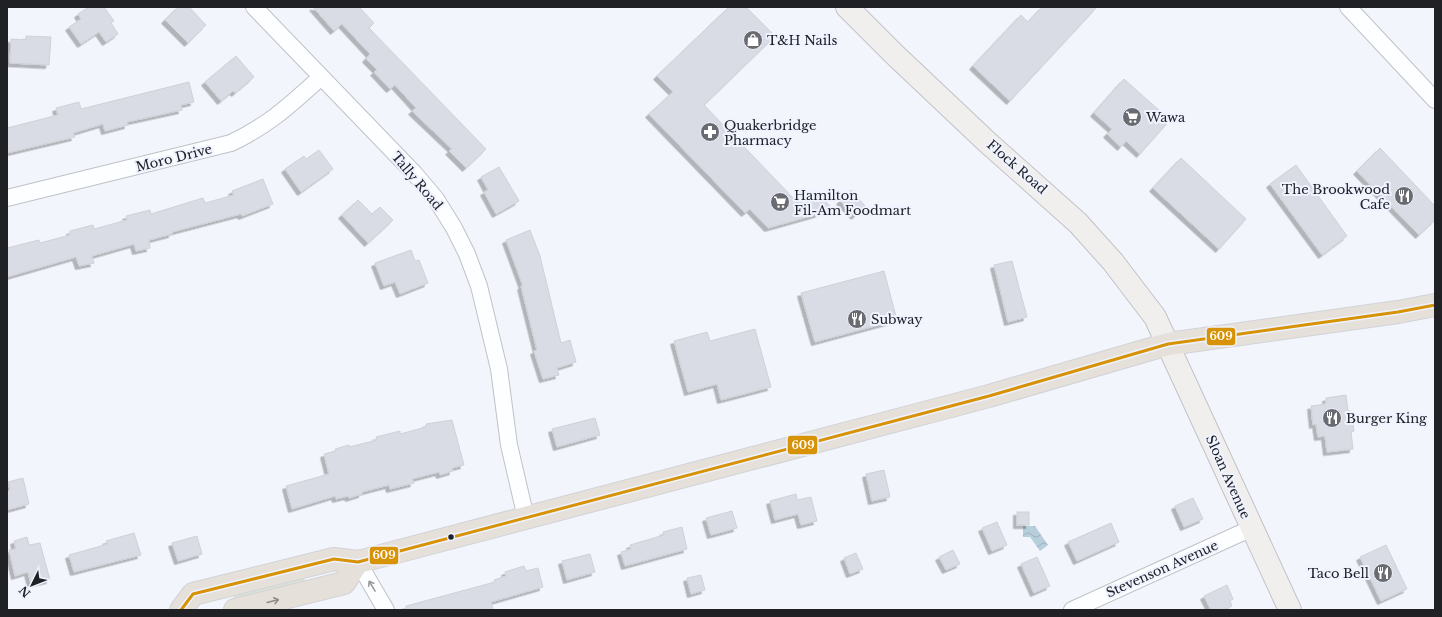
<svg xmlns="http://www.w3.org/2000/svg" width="1442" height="617" font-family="'Libre Baskerville',serif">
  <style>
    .grass { fill: #dae2d6 }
    .water { fill: url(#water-waves) }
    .building { fill: #d9dce4; stroke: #cfd1d7; filter: url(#shadow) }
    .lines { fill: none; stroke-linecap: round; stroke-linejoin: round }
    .minor-casing { stroke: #c0c2c7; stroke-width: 18 }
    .secondary-casing { stroke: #c0c2c7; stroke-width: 24 }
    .primary-casing { stroke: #d2d3d7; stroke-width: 24 }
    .minor { stroke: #fdfeff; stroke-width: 16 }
    .secondary { stroke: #f1efed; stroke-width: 22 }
    .primary { stroke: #e5e1da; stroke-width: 22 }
    .bus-1-casing { stroke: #eff3ff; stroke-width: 6 }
    .bus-1 { stroke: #d79206; stroke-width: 3 }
    .oneway { stroke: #9a9b9d }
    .oneway2 { stroke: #8c8b89 }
    .bus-dot { fill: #202125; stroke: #eff3ff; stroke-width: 1.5 }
    .labels { text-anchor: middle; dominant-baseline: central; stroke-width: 4; stroke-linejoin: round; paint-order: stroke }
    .poi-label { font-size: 13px; fill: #202125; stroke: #eff3ff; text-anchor: start }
    .street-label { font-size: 13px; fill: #202125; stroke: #eff3ff }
    .line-badge { stroke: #eff3ff; stroke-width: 1.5 }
    .badge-label { font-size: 11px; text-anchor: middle; font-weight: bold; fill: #fff }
  </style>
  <defs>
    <pattern id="water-waves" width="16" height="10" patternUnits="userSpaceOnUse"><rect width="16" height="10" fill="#b7cfdc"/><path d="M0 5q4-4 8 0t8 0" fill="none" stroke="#9db1bd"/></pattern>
    <filter id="shadow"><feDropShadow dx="-3.5" dy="3.5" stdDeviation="0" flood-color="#0004"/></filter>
  </defs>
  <rect width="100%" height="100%" fill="#f2f5fc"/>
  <path class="grass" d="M303,578l2,2 -3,3 -69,16 1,-3 5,-3z"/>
  <path class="water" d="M1023,526h12l13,19 -8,6 -10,-14h-7z"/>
  <g class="building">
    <path d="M89,7h15l10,14 -3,2 7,11 -12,8 -7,-10 -18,12 -12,-17 12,-8 -3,-5z"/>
    <path d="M178,7h11l17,18 -18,18 -23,-23z"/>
    <path d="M313,7h46l15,16 -5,5 117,121 -20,19 -17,-17 3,-2 -40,-38 4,-3 -21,-23 -5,4 -16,-17 3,-2 -11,-11 4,-5 -28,-30 -8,7z"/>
    <path d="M729,7h17l29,29 -71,69 93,97 11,-10 9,1 13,13 -12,8 -50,14 -18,-19 -5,4 -96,-99 24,-22 -16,-16z"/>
    <path d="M1042,7h55l-87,94 -37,-35 48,-51 7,7z"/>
    <path d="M26,36l25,1 -2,28 -39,-2 1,-24 15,1z"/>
    <path d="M236,56l18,21 -19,16 -2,-2 -12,10 -16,-19z"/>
    <path d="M1124,79l46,41 -30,34 -14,-13 -5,6 -14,-13 5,-5 -18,-16z"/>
    <path d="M189,82l5,20 -13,3 1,5 -55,12 1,3 -23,6 -2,-7 -30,9 2,4 -68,16v-25l51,-13 -2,-7 23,-6 2,7z"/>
    <path d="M1380,148l55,58v14l-16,15 -62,-64z"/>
    <path d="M319,150l14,19 -32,23 -16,-23 19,-13 2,3z"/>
    <path d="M1181,158l65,61 -27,30 -66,-61z"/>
    <path d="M1296,165l51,71 -25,19 -52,-71z"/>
    <path d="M499,167l20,34 -23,13 -12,-22 4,-2 -7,-13z"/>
    <path d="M263,179l10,25 -31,12 -1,-2 -69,18v2l-23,6 1,8 -14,3 -2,-7 -42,12 2,7 -15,3 -3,-9 -69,20v-29l32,-8 1,3 30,-8v-4l23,-6 1,4 33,-9 -1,-4 24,-6 1,4 52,-16 2,5 29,-8 -2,-4z"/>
    <path d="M851,190l14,16 -10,10 -15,-15z"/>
    <path d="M358,200l14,14 8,-7 13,13 -25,23 -26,-28z"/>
    <path d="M530,230l10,26 21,87 9,-3 6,22 -19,6 2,7 -16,4 -9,-28 3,-1 -16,-64h2l-17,-46z"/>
    <path d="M411,250l4,11 4,-1 9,23 -28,11 -5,-12 -11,4 -9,-23z"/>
    <path d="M1012,261l15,56 -19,5 -14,-57z"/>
    <path d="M884,271l13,49 -82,22 -14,-49z"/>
    <path d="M755,329l16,58 -50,13 -4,-16 -29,8 -14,-51 33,-9 3,9z"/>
    <path d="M1346,395l2,16h3l3,20 -3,1 2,17 -26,3 -2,-16 -7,1 -2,-13 -3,1 -2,-19 15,-2v-6z"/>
    <path d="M595,418l5,17 -43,12 -5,-18z"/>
    <path d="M452,420l12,45 -12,3 1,3 -13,4 -1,-3 -27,7 2,4 -24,6 -1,-4 -27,7v2l-13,4 -1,-2 -12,3 -1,-3 -43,13 -6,-23 43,-12 -5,-20 12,-3 -1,-2 14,-4v2l28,-7 -1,-3 24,-6v3l26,-7v-3z"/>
    <path d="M884,470l6,27 -18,4 -6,-27z"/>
    <path d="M23,478l6,26 -22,6v-19l3,-1 -2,-8z"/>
    <path d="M796,494l1,6 14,-3 6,24 -16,4 -3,-11 -23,6 -5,-19z"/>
    <path d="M1193,498l10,21 -19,8 -9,-21z"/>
    <path d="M732,511l5,17 -26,7 -5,-17z"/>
    <rect x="1017" y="512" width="12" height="13"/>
    <path d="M997,522l10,23 -15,6 -10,-23z"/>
    <path d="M1111,523l8,19 -42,19 -9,-19z"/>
    <path d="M682,527l5,22 -62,17 -4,-14 10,-3 -1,-4 34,-10 -1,-3z"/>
    <path d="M134,533l7,22 -67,17 -5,-17 39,-11 -2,-3z"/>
    <path d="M197,536l5,18 -24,7 -6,-18z"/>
    <path d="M27,537l2,8 11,-2 10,37 -19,4 -3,-12 -13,4 -6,-26 7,-1 -2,-8z"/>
    <path d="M1386,545l21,44 -26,12 -21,-44z"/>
    <path d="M953,550l7,14 -14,6 -7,-13z"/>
    <path d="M856,553l7,16 -13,5 -6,-16z"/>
    <path d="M590,554l5,18 -28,8 -5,-19z"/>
    <path d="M1037,557l13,29 -16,7 -13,-29z"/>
    <path d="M524,566l2,5 12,-3 5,19 -52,15 2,8h-87v-4l89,-24 -1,-2 12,-4 -1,-4z"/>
    <path d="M701,575l4,15 -14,4 -4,-16z"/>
    <path d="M1227,585l6,14 -3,2 2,5 -8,4h-13l-7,-14z"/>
  </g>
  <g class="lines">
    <defs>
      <g id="minor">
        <path d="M254,7l160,166 22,26 18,29 13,26 12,32 20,83 10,76 17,73"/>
        <path d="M1348,7l87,93"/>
        <path d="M7,198l224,-55c38,-18 59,-38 90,-66"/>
        <path d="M358,562l28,48"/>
        <path d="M1072,610l180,-82"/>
      </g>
      <path id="secondary" d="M847,7l47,47 92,87 92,82 35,39 42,55 135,293"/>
      <g id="primary">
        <path d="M181,610l12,-16 141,-35 24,3 631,-166 179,-52 230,-32 37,-7"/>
        <path d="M235,610l109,-27 14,-21"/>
      </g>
    </defs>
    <use href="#minor" class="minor-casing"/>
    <use href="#secondary" class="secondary-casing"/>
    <use href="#primary" class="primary-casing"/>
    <use href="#minor" class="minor"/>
    <use href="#secondary" class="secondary"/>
    <use href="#primary" class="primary"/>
    <defs>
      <path id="bus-1" d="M181,610l12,-16 141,-35 24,3 631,-166 179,-52 230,-32 37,-7"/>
    </defs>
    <use href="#bus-1" class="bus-1-casing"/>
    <use href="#bus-1" class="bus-1"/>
  </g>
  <defs><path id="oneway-shaft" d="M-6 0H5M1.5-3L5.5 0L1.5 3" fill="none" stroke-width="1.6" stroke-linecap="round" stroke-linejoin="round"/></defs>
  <use class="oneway" href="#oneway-shaft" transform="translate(372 586) rotate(-121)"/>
  <use class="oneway2" href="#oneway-shaft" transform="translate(273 601) rotate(-14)"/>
  <defs>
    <symbol id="shop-disc" viewBox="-11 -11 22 22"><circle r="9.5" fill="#6a6b70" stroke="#eff3ff"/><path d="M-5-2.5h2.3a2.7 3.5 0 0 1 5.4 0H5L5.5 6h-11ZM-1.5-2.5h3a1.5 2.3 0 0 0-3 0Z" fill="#fff"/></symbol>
    <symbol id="supermarket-disc" viewBox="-11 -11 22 22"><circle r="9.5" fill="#6a6b70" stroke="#eff3ff"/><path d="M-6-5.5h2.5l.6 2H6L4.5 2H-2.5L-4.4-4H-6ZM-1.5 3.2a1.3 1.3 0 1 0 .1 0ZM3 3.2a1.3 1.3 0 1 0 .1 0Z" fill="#fff"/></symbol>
    <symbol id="pharmacy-disc" viewBox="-11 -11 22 22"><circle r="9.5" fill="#6a6b70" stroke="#eff3ff"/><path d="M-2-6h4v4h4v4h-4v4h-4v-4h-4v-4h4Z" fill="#fff"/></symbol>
    <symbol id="restaurant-disc" viewBox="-11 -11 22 22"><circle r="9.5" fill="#6a6b70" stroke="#eff3ff"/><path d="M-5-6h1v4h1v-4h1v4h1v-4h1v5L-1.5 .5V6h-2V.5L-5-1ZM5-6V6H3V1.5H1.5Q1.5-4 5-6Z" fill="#fff"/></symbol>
  </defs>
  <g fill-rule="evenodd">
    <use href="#shop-disc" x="742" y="29" width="22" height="22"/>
    <use href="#supermarket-disc" x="1121" y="106" width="22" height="22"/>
    <use href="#pharmacy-disc" x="699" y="121" width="22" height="22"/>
    <use href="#restaurant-disc" x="1393" y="185" width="22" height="22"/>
    <use href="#supermarket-disc" x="769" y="191" width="22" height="22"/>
    <use href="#restaurant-disc" x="846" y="308" width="22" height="22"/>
    <use href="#restaurant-disc" x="1321" y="407" width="22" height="22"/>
    <use href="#restaurant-disc" x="1372" y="562" width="22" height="22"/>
  </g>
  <circle class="bus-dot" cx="451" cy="537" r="3.5"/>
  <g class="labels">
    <g class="poi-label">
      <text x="767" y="40">T&amp;H Nails</text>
      <text x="1146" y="117">Wawa</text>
      <text x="724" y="125">Quakerbridge<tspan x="724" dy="15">Pharmacy</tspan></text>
      <text x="1390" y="189" text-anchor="end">The Brookwood<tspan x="1390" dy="15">Cafe</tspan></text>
      <text x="794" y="195">Hamilton<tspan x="794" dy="15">Fil-Am Foodmart</tspan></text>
      <text x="871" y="319">Subway</text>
      <text x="1346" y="418">Burger King</text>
      <text x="1369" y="573" text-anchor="end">Taco Bell</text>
    </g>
    <g class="street-label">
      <text transform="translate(174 158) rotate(-14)">Moro Drive</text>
      <text transform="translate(1017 167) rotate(41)">Flock Road</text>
      <text transform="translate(417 181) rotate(50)">Tally Road</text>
      <text transform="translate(1228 477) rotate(66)">Sloan Avenue</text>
      <text transform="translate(1162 569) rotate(-24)">Stevenson Avenue</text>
    </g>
  </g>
  <g class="line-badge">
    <rect x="1206" y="327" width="30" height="19" rx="4" fill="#d79206"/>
    <rect x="787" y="435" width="31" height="20" rx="4" fill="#d79206"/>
    <rect x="369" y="546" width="30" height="19" rx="4" fill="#d79206"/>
  </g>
  <g class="badge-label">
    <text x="1221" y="340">609</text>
    <text x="803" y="449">609</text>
    <text x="384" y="559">609</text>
  </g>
  <rect width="1442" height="617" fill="none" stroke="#202125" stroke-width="16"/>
  <g transform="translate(32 585) rotate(227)" stroke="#eff3ff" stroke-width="3" paint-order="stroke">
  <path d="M0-3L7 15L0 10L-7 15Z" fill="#202125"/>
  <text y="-6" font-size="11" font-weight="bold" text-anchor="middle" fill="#202125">N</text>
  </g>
</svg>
